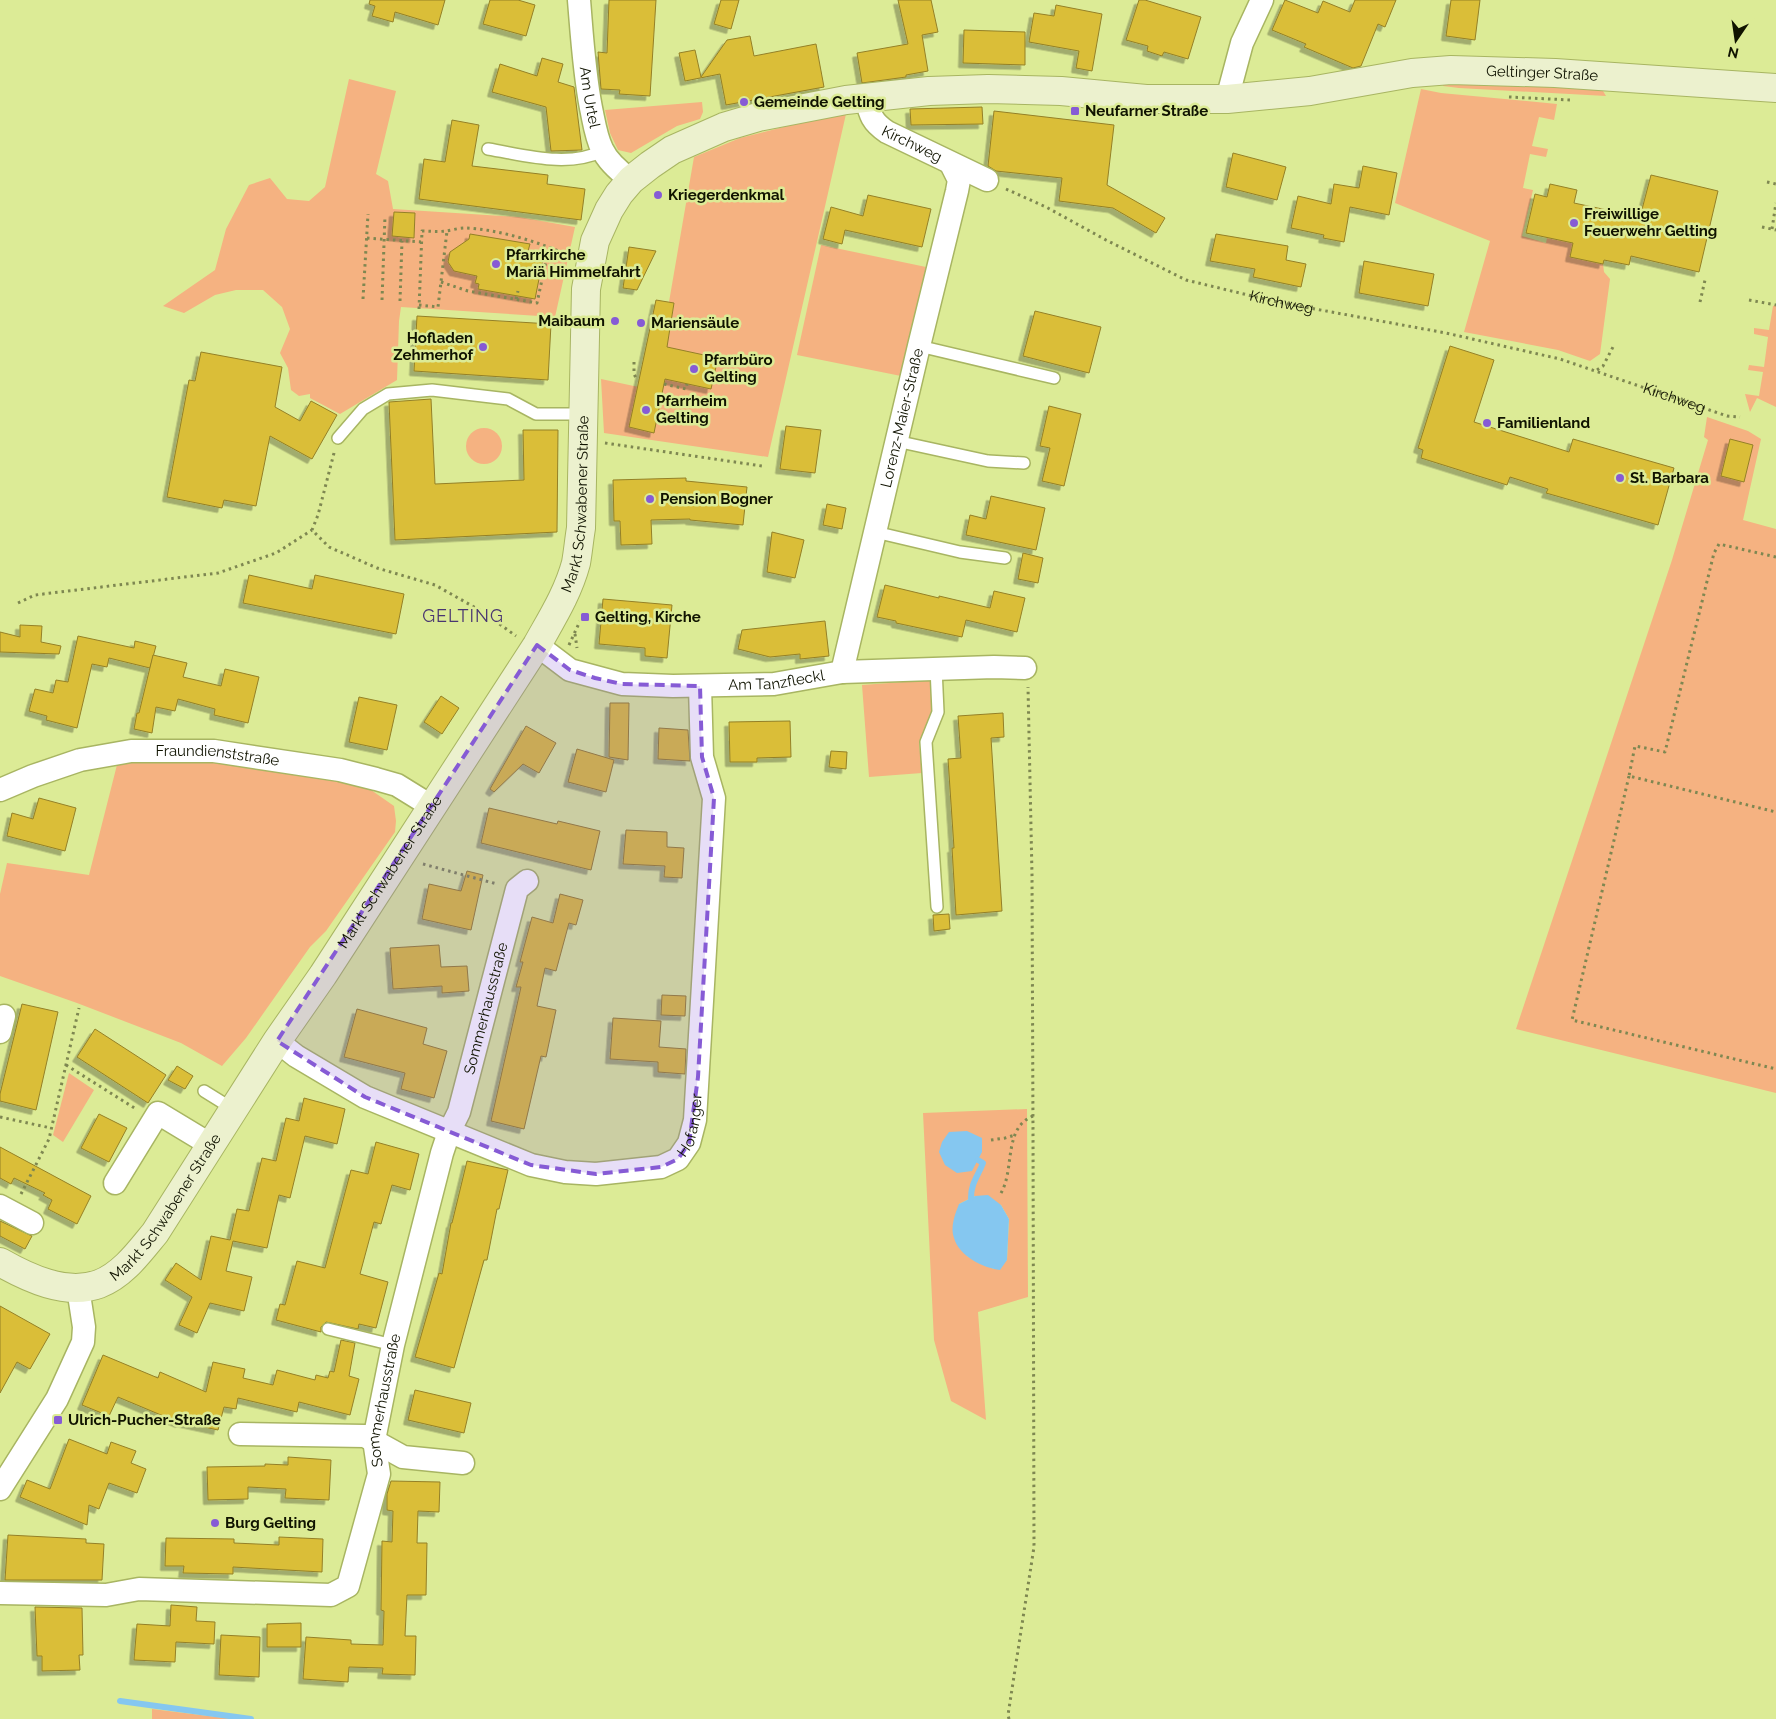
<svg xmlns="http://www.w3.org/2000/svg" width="1776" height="1719" font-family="Raleway,sans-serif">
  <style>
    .green { fill: #f5b281; fill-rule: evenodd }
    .water { fill: #85c7f0 }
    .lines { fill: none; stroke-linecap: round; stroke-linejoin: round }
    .stream { stroke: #85c7f0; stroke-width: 6 }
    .building { fill: #dabe39; stroke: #948026; filter: url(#shadow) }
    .service-casing { stroke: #a8b562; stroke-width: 14 }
    .minor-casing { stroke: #a8b562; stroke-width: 25 }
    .secondary-casing { stroke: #a8b562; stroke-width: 30 }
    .path { stroke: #7e8751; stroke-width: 3; stroke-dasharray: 2.5 4; stroke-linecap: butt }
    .service { stroke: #fff; stroke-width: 11 }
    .minor { stroke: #fff; stroke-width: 22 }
    .secondary { stroke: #ecf1ce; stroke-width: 28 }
    .marked { fill: #865bd5; fill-opacity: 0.2; stroke: #865bd5; stroke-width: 4; stroke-dasharray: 10 6; stroke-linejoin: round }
    .poi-dot { fill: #865bd5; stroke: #dceb96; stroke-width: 2 }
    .labels { text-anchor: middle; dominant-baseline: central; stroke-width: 5; stroke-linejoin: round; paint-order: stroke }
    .street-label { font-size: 15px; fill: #101300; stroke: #dceb96 }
    .poi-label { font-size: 15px; font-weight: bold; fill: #101300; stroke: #dceb96; text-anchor: start }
    .quarter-label { font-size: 18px; letter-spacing: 1px; fill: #493571; stroke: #dceb96 }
  </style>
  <defs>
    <filter id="shadow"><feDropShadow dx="-4.5" dy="4.5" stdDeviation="0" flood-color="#0004"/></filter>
  </defs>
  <rect width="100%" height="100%" fill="#dceb96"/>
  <g class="green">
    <path d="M349,79l47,12 -20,83 12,7 5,28 126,8 56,10 -20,90 -154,-10 -2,14 -2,59 -57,34 -30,-16v-4l-11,2 -8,-6 -3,-22 -8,-15 10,-24 -8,-22 -19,-17h-27l-21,5 -31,18 -21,-7 52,-36 11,-41 23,-44 21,-7 17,21 22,2 16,-14z"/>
    <path d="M1444,79l154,9 5,3 3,5 -147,-8 -16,-2z"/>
    <path d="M1421,89l20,4 116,11 -3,16 -15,-3 -7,29 16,3 -2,8 -16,-3 -7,34 10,2 -11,46 24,7 1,-5 26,5 -3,14 33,7 1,8 6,7 -10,75 -10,7 -32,-11 -94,-18 26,-91 -95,-38z"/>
    <path d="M702,102l1,10 -3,7 -23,7 -46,27 -13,-3 -8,-17 -5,-23z"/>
    <path d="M846,114l-78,343 -164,-24 -3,-54 61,13 -19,-30 29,-45 2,-13 -5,-2 25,-145 46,-19 75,-19z"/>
    <path d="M821,245l105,22 -25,109 -104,-21z"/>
    <path d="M1776,305v102l-19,-9 -7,14 -5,-18 14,2 4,-24 -15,-2 1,-5 15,2 4,-30 -14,-3v-6l15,2 4,-24z"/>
    <path d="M1707,417l41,14 13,8 -18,81 33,9v564l-260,-64 156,-469 36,-120 -4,-3z"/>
    <circle cx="484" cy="446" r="18"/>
    <path d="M931,680l2,30 -14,33 3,30 -53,4 -7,-92z"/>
    <path d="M119,757h60l182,26 33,23 2,15 -1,11 -69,99 -16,16 -64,91 -24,28 -41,-23 -104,-40 -77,-27v-82l7,-31 82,12z"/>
    <path d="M69,1073l25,17 -31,52 -10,-7z"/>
    <path d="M1027,1109l1,188 -50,15 8,108 -35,-19 -17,-61 -11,-227zM975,1196l26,9 8,14 -2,41 -13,9 -27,-13 -8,-52z"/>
    <path d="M152,1709l81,10h-81z"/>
  </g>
  <g class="water">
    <path d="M967,1131l15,7v14l-10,19 -15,2 -12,-8 -6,-13 3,-10 7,-10z"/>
    <path d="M988,1195l13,10 8,14 -2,41 -7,10c-17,-2 -41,-14 -46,-32 -4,-11 1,-24 5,-34l16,-8z"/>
  </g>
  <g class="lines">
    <g class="stream">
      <path d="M971,1198c0,-15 7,-22 12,-35l-5,-3"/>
      <path d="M120,1701l131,18"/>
    </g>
  </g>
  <g class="building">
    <path d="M370,0h75l-7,25 -43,-13 -2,10 -21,-6 3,-10 -6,-2z"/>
    <path d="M490,0h28l17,5 -9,31 -43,-12z"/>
    <path d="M609,0h47l-6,96 -31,-2 1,-4 -19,-1 -3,-37 9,1z"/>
    <path d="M721,0h18l-8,29 -17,-5z"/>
    <path d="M898,0h33l7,32 -16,3 6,36 -22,4v2l-44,6 -5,-30 51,-9z"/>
    <path d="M1139,0h6l56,17 -13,42 -24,-7 -2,4 -15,-5 1,-5 -22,-6z"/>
    <path d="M1285,0l33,13 5,-12 27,11 5,-12h41l-11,27 -7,-3 -17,42 -8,2 -49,-21 2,-3 -34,-14z"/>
    <path d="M1451,0h29l-5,40 -29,-4z"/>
    <path d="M1056,5l46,9 -10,57 -16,-3 3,-17 -50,-9 5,-29 20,3z"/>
    <path d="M964,30l61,2v33l-62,-2z"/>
    <path d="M750,36l4,20 62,-12 8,43 -98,18 -6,-31 -35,7 -6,-28 16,-3 6,27 26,-37z"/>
    <path d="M542,58l21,6 -5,18 16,5 8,63 -31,1 -5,-44 -54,-15 8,-28 37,12z"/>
    <path d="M982,107l1,17 -72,1 -1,-16z"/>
    <path d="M994,111l120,14 -7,60 58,33 -9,15 -43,-25 -54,-7 3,-23 -66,-7 -8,-5z"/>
    <path d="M452,120l27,5 -7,41 76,9 -1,9 38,5 -4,31 -162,-21 5,-40 21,3z"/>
    <path d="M1233,153l53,14 -9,33 -51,-13z"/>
    <path d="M1363,166l34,7 -8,42 -39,-8 -6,35 -21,-4 1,-3 -33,-7 7,-32 33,8 3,-20 25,4z"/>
    <path d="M1651,175l67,16 -19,81 -68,-16 -2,9 -25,-5 -1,4 -33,-7 3,-14 -47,-10 9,-39 12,3 3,-13 27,6 -3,13 66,14z"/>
    <path d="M868,195l63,14 -9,38 -77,-17 -3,14 -19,-5 8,-32 32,9z"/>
    <path d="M394,212l21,1 -1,25 -22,-2z"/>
    <path d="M470,234l60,10 -2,7 16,3 -9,45 -57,-10 1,-5 -4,-1 2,-7 -23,-5 -6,-9 2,-10 19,-13z"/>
    <path d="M1216,234l72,12 -2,14 20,4 -5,23 -48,-10 2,-8 -45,-8z"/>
    <path d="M629,247l27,4 -19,39 -14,-2z"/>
    <path d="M1364,261l70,13 -6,32 -69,-13z"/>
    <path d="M656,300l18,3 -7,44 51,11 -7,31 -46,-10 -11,54 -25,-6z"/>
    <path d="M1035,311l66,16 -12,46 -66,-17z"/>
    <path d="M417,316l134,8 -3,56 -134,-9z"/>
    <path d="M1450,346l44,14 -20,62 95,30 4,-13 101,29 -16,57 -112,-32 2,-4 -38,-12 -3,8 -86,-27 2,-8 -5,-2z"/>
    <path d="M201,352l81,15 -7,40 25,14 11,-20 26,14 -25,44 -42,-23 -14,70 -32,-6 -2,8 -55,-11 22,-117 6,1z"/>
    <path d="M431,399l4,85 89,-4 -1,-50h35l-1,102 -162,8 -6,-138z"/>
    <path d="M1049,406l32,8 -17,72 -22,-5 8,-33 -10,-2z"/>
    <path d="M786,426l35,4 -6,43 -35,-4z"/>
    <path d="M1730,439l23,6 -9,37 -23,-6z"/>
    <path d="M686,478v3l61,6 -4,38 -53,-5v-1l-39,1 1,24 -31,1 -1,-24h-6l-1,-41z"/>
    <path d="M991,496l54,12 -9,42 -70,-15 4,-20 16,4z"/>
    <path d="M827,504l19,4 -4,21 -19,-4z"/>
    <path d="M772,532l32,8 -9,38 -28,-6z"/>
    <path d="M1023,553l20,5 -5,25 -20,-4z"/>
    <path d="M249,575l63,14 3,-14 89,19 -8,40 -153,-31z"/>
    <path d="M885,585l54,13v-2l51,12 4,-17 31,7 -8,34 -51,-12 -4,17 -66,-14v-2l-19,-4z"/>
    <path d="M603,599l69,6 -5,53 -22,-2v-8l-46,-4z"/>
    <path d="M825,621l4,35 -29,3v-5l-30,3 -32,-8 4,-19z"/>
    <path d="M20,625l22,1 -1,16 20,4 -2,8 -59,-2v-20l20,5z"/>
    <path d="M78,636l56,12 1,-7 21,5 -6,22 -41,-10 -2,9 -15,-3 -15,64 -31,-8 1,-4 -18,-5 6,-22 18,4 3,-13 12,2z"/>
    <path d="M153,655l34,8 -4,14 38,9 4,-17 34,8 -11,46 -34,-8 1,-6 -37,-10 -3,12 -19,-4 -4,26 -18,-4 3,-16h2z"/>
    <path d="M441,696l18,12 -17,26 -18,-12z"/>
    <path d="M359,697l38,8 -10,45 -38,-8z"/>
    <path d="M610,703h19l-1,57 -19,-3z"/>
    <path d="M1003,713l1,24 -13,1 11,173 -46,4 -4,-67h2l-6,-89 13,-1 -3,-42z"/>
    <path d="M790,721l1,36 -34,1v4h-27l-1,-40z"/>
    <path d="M526,726l30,17 -17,30 -16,-9 -29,28 -4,-3z"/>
    <path d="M659,728l29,2 2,31 -32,-2z"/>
    <path d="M577,749l37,11 -8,32 -38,-10z"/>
    <path d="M831,751l16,1 -1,17 -17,-2z"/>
    <path d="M39,798l37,10 -11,43 -58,-15 5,-23 21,6z"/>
    <path d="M489,808l68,16 1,-3 42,10 -9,39 -110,-27z"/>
    <path d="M626,830l41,2v15l17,1 -2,30 -18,-1 1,-11 -42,-2z"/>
    <path d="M467,871l16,4 -12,55 -49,-11 7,-35 32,7z"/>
    <path d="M560,894l23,6 -7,25 -7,-2 -13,48 -11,-3 -8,38 19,4 -10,47 -5,-1 -17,73 -33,-8 30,-134h-5l7,-25h-3l12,-45 21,6z"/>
    <path d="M949,914l1,15 -16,2 -1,-16z"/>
    <path d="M439,945l2,22 26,-1 2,25 -27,2v-7l-49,3 -3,-41z"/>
    <path d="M662,995l24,1 -1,20 -24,-1z"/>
    <path d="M22,1004l36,8 -22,98 -36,-9v-7z"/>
    <path d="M357,1009l70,19 -4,16 24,7 -13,47 -33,-9 4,-16 -61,-16z"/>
    <path d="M613,1018l48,3 -2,26 27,2 -1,25 -27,-2v-10l-48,-3z"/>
    <path d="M95,1029l71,46 -18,28 -71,-46z"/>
    <path d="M177,1066l16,10 -8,13 -17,-9z"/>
    <path d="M304,1098l41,11 -8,35 -32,-8 -15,62 -11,-3 -12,53 -34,-7 -7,30 26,6 -8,34 -34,-8 -13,30 -18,-8 13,-28 -27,-17 11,-17 25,17 10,-44 19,4 7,-31 12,2 13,-53 14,3 10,-43 13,3z"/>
    <path d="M99,1114l28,14 -18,34 -28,-14z"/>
    <path d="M376,1142l43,12 -9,36 -18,-5 -11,39 -7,-2 -14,52 28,8 -12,46 -17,-4 -1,5 -32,-7 -5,5v5l-45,-12 4,-16 5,1 12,-44 28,7 26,-98 17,4z"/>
    <path d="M0,1147l91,49 -14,28 -29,-15 4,-9 -9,-5 2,-2 -31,-15 -3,6 -11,-6z"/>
    <path d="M467,1161l41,9 -9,39h-2l-10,51h-3l-30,108 -39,-11 24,-84 3,1 9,-51h1z"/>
    <path d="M0,1221l32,15 -7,13 -25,-13z"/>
    <path d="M0,1306l50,28 -20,35 -13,-7 -17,31z"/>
    <path d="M341,1340l14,3 -6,33 10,3 -9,36 -51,-13 -2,10 -59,-14 -2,11 -12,-2 -6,23 -37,-8 -1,1 -62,-26 -9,19 -27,-11 21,-50 55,23 2,-6 46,20 7,-30 32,7 -2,9 30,7 4,-15 38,10 1,-5 12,3 2,-7 4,1z"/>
    <path d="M415,1390l56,13 -7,30 -56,-13z"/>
    <path d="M69,1439l38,15 4,-12 25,9 -5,12 15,6 -9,24 -28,-10 -10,26 -10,-4 -2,20 -67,-28 7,-17 23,9z"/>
    <path d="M288,1457l43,3 -2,40 -44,-2 1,-9 -38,-2v12l-40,1 -1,-33 58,-1v-2l23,1z"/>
    <path d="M391,1481l49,1 -1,30 -21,-1 -1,32h10l-1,52h-19l-2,41h11l-1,39 -33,-1 1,-6 -34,-1 -1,15 -45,-3 3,-42 45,3v4l32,1 1,-34 -3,-1 1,-69 10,1 1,-31 -6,-1v-16z"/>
    <path d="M8,1535l78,4v4l18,1 -2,36h-97z"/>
    <path d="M279,1537l44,2 -1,33 -89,-5v7l-50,-1 1,-7h-19l1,-28 68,1v4l45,2z"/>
    <path d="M171,1605l26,2 -1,14 19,1 -1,22 -38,-2 -1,20 -41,-2 3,-36 33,2z"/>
    <path d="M35,1607l47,1 1,47h-4l1,15 -38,1v-15h-5z"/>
    <path d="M301,1623v24h-34v-23z"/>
    <path d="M221,1635l39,2 -1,40 -40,-2z"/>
  </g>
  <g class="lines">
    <defs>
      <g id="service">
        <path d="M488,149c37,6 79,19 115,2"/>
        <path d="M919,346l135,32"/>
        <path d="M338,438l25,-29 25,-15 44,-4 76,9 28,15h48"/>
        <path d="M896,441l92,20 36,2"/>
        <path d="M875,532l85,20 45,6"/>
        <path d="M936,668l2,44 -12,30 11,165"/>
        <path d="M204,1091l29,18"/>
        <path d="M328,1329l65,16"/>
      </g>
      <g id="minor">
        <path id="s2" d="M579,0c3,36 5,72 12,108 3,14 5,29 11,41 6,13 18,23 29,31"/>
        <path id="s3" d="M866,98c4,17 6,24 21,34l100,48"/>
        <path d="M1227,99l15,-56 20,-43"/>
        <path id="s4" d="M537,645l33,25 52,14 51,2 101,-2 68,-12 152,-5 31,1"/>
        <path id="s5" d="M842,672l77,-326 38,-155 2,-11 -8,-16"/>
        <path id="s6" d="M0,790l33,-14 47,-16 51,-9h83l126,19 36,9 21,6 34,21"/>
        <path d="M0,1032l4,-16"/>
        <path id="s7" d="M277,1041l19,15 69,41 166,68 34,7 31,2 65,-7 17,-8 11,-16 6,-23 19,-322 -12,-41 -2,-71"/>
        <path d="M115,1183l43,-70 53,32"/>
        <path d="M0,1206l32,17"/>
        <path d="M240,1434l125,2 38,21 60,6"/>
        <path d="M0,1489l57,-90 26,-57 1,-15 -6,-39"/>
        <path id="s8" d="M0,1593l106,2 33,-6 192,6 17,-9 31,-112 -5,-34 19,-95 49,-192 7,-21 10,-20 58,-223 10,-8"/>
      </g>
      <g id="secondary">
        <path id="s9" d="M0,1262c28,16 66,34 99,22 24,-9 41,-33 56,-51l122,-192 46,-66 214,-330c15,-27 31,-52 39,-82 2,-11 3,-23 5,-35l5,-239 9,-48 14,-31 10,-16 12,-14 19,-15 22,-15 52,-23 34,-10 88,-17 83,-9 59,-2 73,2 85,8h81l83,-8 102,-18 39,-3 104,3 221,15"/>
      </g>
    </defs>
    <use href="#service" class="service-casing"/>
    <use href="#minor" class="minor-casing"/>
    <use href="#secondary" class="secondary-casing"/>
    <g class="path">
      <path d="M1509,97l61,3"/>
      <path d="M1767,182l9,2"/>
      <path id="s1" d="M1006,189l40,18 60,33 80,40 91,22 169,31 114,26 167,57 13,1"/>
      <path d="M1762,227l14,3"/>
      <path d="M1772,229l4,-26"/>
      <path d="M367,238l54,4"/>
      <path d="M441,282l27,9 69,12 12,-56"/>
      <path d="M363,299l5,-85"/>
      <path d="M516,299l2,-8"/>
      <path d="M382,300l3,-84"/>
      <path d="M1749,300l27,5"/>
      <path d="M400,301l2,-60"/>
      <path d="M1700,302l5,-22"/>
      <path d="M419,305l19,2 9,-76"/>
      <path d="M419,309l3,-78c8,0 16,1 24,0 6,-1 13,-3 19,-3 32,1 74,14 103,27"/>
      <path d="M634,362v12l2,4 3,1"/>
      <path d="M1597,370l6,-4 10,-19"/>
      <path d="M664,384l22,5 1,-5"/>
      <path d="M605,443l157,23"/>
      <path d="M334,453l-16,62 -6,15 17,17 48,21 58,17 48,27 33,24"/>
      <path d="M1776,557l-57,-13 -5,9 -49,199 -30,-6 -6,30 147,36"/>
      <path d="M18,603l17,-8 183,-22 58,-20 36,-23"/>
      <path d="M575,634l2,14"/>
      <path d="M569,645l11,-24"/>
      <path d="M1629,776l-57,244 204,49"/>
      <path d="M423,864l74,20"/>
      <path d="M66,1065l70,44"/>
      <path d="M0,1117l51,11"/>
      <path d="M991,1140l14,-2 10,-3"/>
      <path d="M1001,1193c14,-24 2,-65 32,-77"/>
      <path d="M21,1194l28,-55 30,-131"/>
      <path d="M1009,1719l-1,-4 26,-168 -1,-416 -1,-256 -4,-188"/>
    </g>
    <use href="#service" class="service"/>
    <use href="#minor" class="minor"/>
    <use href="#secondary" class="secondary"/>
  </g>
  <path class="marked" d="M537,645l33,25 25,8 27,6 78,2 2,71 12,41 -16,279 -9,66 -11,16 -17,8 -65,7 -65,-9 -166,-68 -88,-56z"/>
  <g class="poi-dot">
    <circle cx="744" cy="102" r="5"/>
    <rect x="1070" y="106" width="10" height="10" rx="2.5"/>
    <circle cx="658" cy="195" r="5"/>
    <circle cx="1574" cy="223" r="5"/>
    <circle cx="496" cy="264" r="5"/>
    <circle cx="615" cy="321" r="5"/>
    <circle cx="641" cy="323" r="5"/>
    <circle cx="483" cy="347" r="5"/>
    <circle cx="694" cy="369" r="5"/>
    <circle cx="646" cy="410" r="5"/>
    <circle cx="1487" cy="423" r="5"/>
    <circle cx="1620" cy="478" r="5"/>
    <circle cx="650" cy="499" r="5"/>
    <rect x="580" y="612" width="10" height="10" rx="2.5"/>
    <rect x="53" y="1415" width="10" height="10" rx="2.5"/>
    <circle cx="215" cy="1523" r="5"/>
  </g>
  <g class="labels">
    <g class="street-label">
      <text stroke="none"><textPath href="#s9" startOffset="2300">Geltinger Straße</textPath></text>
      <text stroke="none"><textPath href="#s2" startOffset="98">Am Urtel</textPath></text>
      <text stroke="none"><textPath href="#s3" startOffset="69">Kirchweg</textPath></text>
      <text stroke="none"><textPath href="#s1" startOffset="300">Kirchweg</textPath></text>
      <text stroke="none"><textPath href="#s1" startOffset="705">Kirchweg</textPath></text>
      <text stroke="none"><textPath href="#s5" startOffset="261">Lorenz-Maier-Straße</textPath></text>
      <text stroke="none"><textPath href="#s9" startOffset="1032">Markt Schwabener Straße</textPath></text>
      <text stroke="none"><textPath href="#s4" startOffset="250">Am Tanzfleckl</textPath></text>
      <text stroke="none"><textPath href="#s6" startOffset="224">Fraundienststraße</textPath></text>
      <text stroke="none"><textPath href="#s9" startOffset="612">Markt Schwabener Straße</textPath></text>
      <text stroke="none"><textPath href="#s8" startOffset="948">Sommerhausstraße</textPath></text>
      <text stroke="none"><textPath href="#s7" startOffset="471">Hofanger</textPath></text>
      <text stroke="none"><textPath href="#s9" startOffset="208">Markt Schwabener Straße</textPath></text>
      <text stroke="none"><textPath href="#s8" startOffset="542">Sommerhausstraße</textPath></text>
    </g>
    <g class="poi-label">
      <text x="754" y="102">Gemeinde Gelting</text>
      <text x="1085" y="111">Neufarner Straße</text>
      <text x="668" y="195">Kriegerdenkmal</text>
      <text x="1584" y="214">Freiwillige<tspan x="1584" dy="17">Feuerwehr Gelting</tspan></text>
      <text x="506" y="255">Pfarrkirche<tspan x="506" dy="17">Mariä Himmelfahrt</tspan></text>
      <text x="605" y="321" text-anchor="end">Maibaum</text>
      <text x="651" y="323">Mariensäule</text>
      <text x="473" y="338" text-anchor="end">Hofladen<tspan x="473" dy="17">Zehmerhof</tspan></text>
      <text x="704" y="360">Pfarrbüro<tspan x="704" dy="17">Gelting</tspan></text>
      <text x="656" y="401">Pfarrheim<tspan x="656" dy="17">Gelting</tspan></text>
      <text x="1497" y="423">Familienland</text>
      <text x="1630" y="478">St. Barbara</text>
      <text x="660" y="499">Pension Bogner</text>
      <text x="595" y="617">Gelting, Kirche</text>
      <text x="68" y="1420">Ulrich-Pucher-Straße</text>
      <text x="225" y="1523">Burg Gelting</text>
    </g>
    <g class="quarter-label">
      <text x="463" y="615">GELTING</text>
    </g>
  </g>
  <g transform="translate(1736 40) rotate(193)" stroke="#dceb96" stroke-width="4" paint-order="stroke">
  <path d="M0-4L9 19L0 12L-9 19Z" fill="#101300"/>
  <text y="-8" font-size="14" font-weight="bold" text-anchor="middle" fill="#101300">N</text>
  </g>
</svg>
